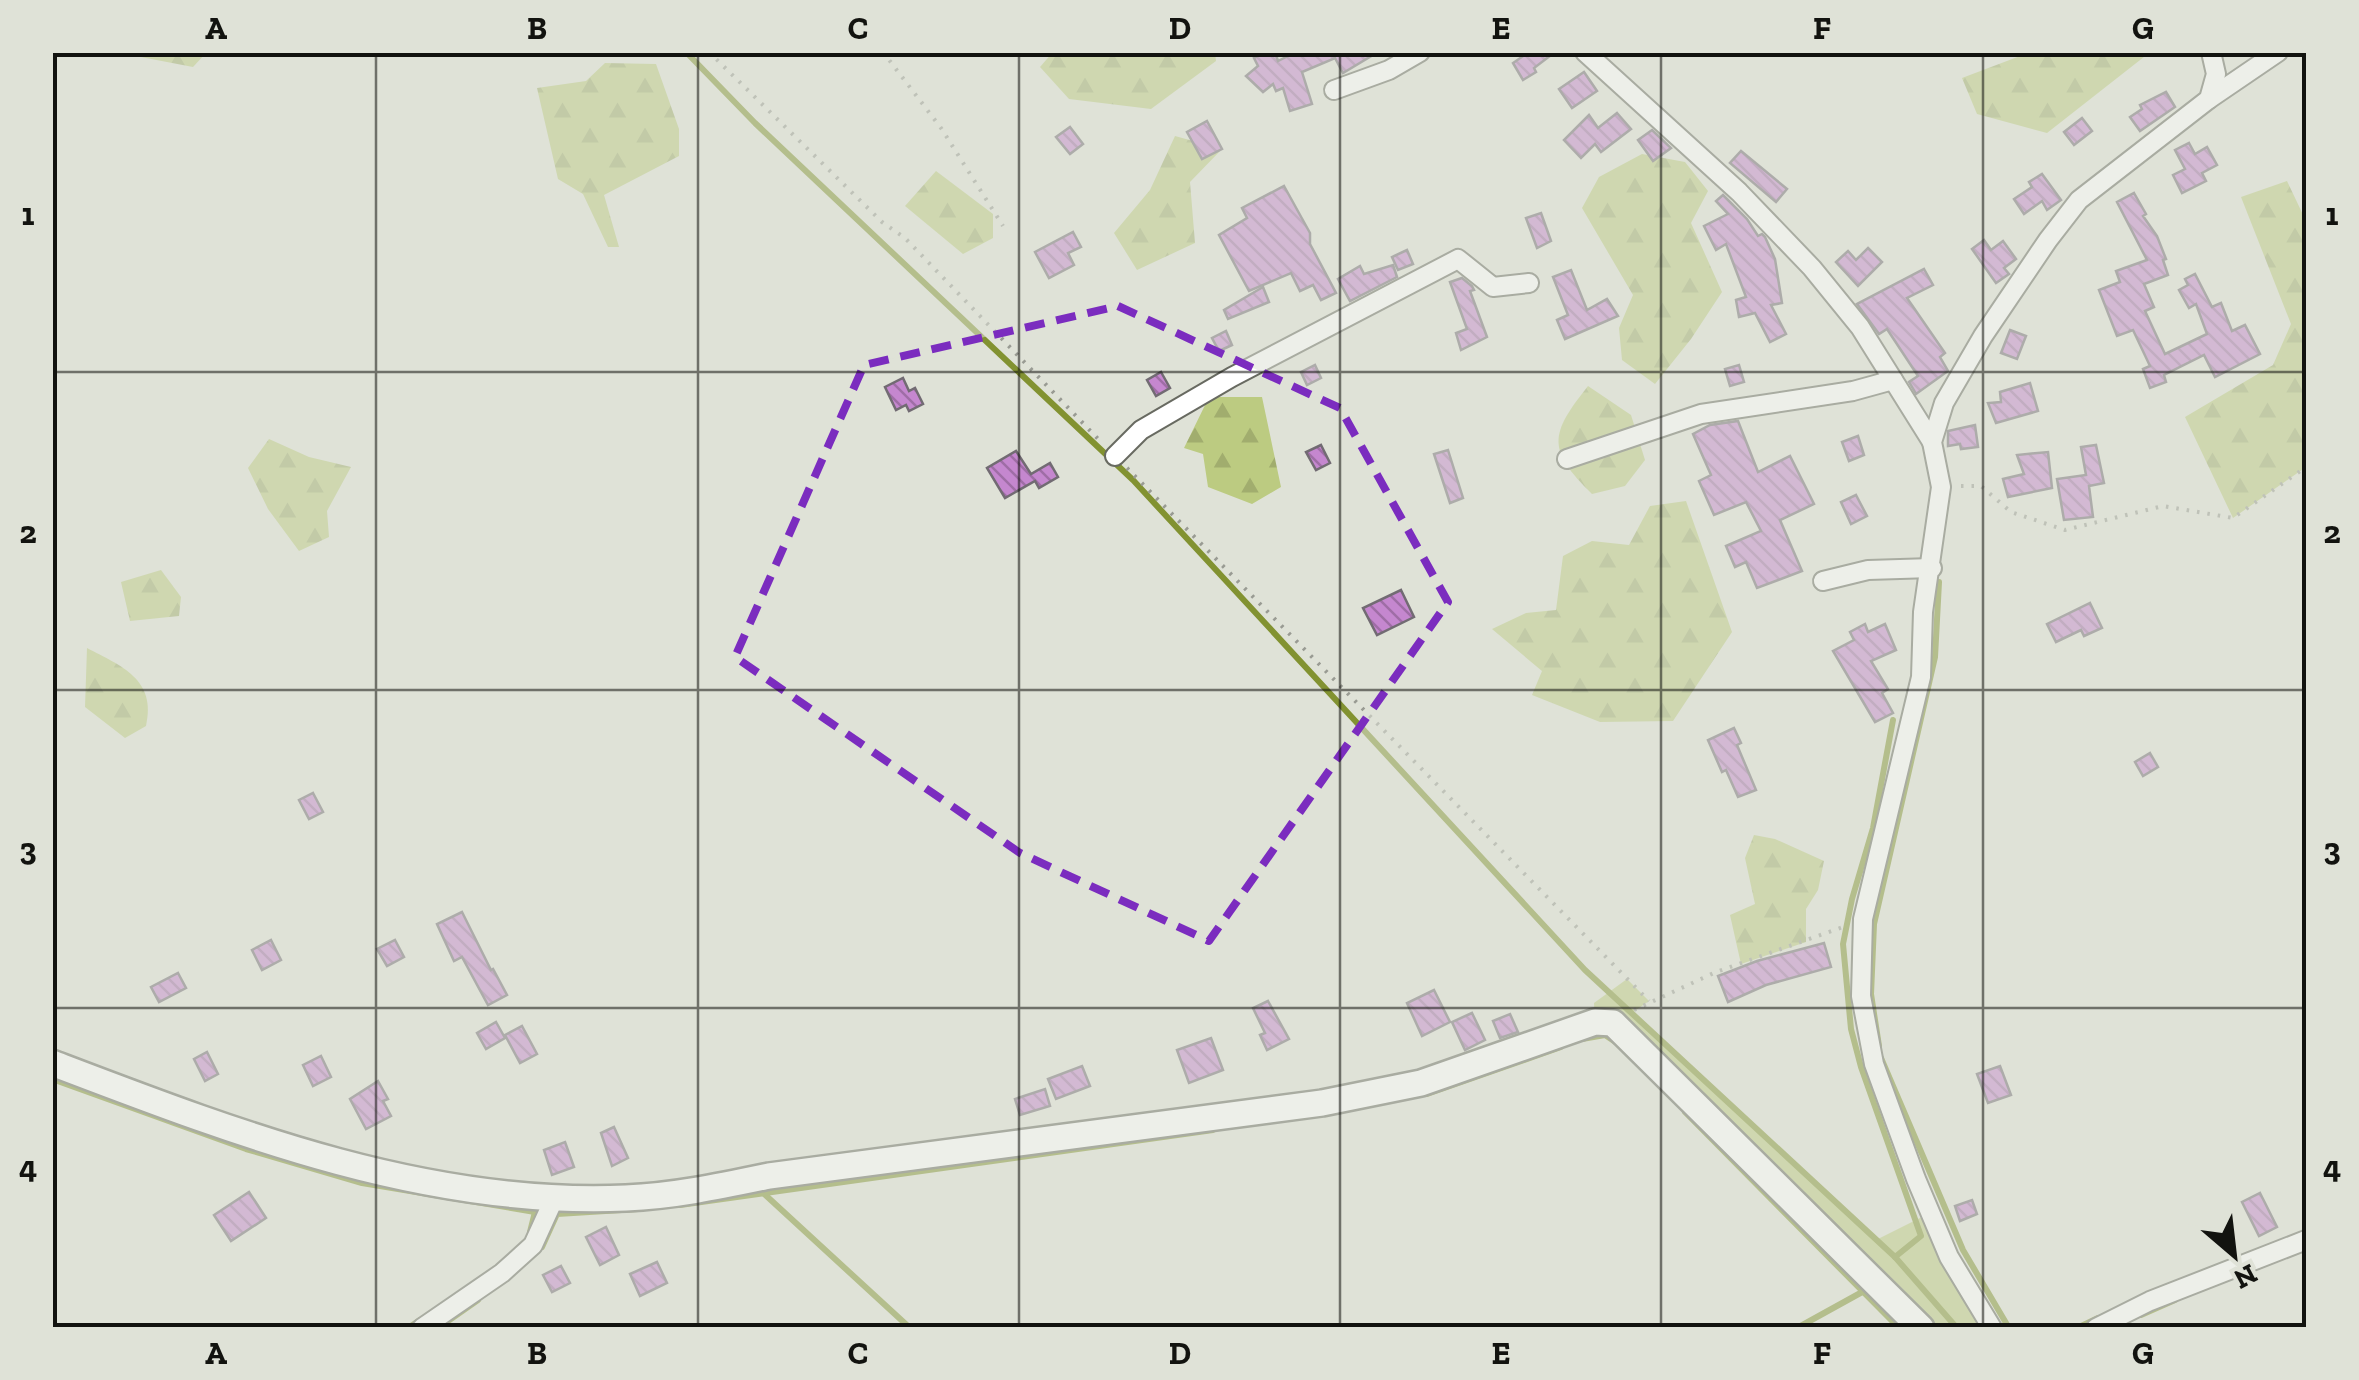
<svg xmlns="http://www.w3.org/2000/svg" width="2359" height="1380" font-family="'Zilla Slab',serif">
  <style>
    .green { fill: #bccb81 }
    .forest { fill: url(#forest-firs) }
    .lines { fill: none; stroke-linecap: round; stroke-linejoin: round }
    .stream { stroke: #829231; stroke-width: 6 }
    .building { fill: url(#building-back-hatch); stroke: #726b73; stroke-width: 2.5 }
    .street-casing { stroke: #686a61; stroke-width: 22 }
    .secondary-casing { stroke: #686a61; stroke-width: 30 }
    .path { stroke: #999b93; stroke-width: 4; stroke-dasharray: 2.5 8; stroke-linecap: butt }
    .street { stroke: #fff; stroke-width: 18 }
    .secondary { stroke: #fff; stroke-width: 25 }
    .marked { fill: none; stroke: #7b2cbf; stroke-width: 8; stroke-dasharray: 20 12; stroke-linejoin: round }
    .grid { fill: none; stroke: #12130f; stroke-width: 2.5; stroke-opacity: 0.55 }
    .neatline { fill: none; stroke: #12130f; stroke-width: 4 }
    .grid-label { font-size: 32px; text-anchor: middle; font-weight: bold; fill: #12130f }
  </style>
  <defs>
    <pattern id="forest-firs" width="22" height="20" patternUnits="userSpaceOnUse" patternTransform="scale(2.5)"><rect width="22" height="20" fill="#bccb81"/><path d="M5 1l3.5 6h-7zM16 11l3.5 6h-7z" fill="#a1ad6e"/></pattern>
    <pattern id="building-back-hatch" width="6" height="6" patternUnits="userSpaceOnUse" patternTransform="scale(2.5)"><rect width="6" height="6" fill="#c587cf"/><path d="M-1 5l2 2M0 0l6 6M5-1l2 2" fill="none" stroke="#9f6da6"/></pattern>
  </defs>
  <rect width="100%" height="100%" fill="#dfe2d7"/>
  <path class="green" d="M1627,979l22,22 -16,11 243,228 54,-27 62,114h-71l-326,-305 -1,-19z"/>
  <g class="forest">
    <path d="M1053,52l162,1 1,8 -65,48 -82,-10 -29,-32z"/>
    <path d="M120,53h86l-13,14z"/>
    <path d="M2028,53v-1l121,1 -102,80 -70,-19 -15,-36z"/>
    <path d="M605,63l51,1 23,65v27l-75,39 15,52h-11l-25,-53 -25,-15 -21,-91 49,-7z"/>
    <path d="M1175,136l47,13 -32,33 5,61 -58,27 -23,-37 36,-43z"/>
    <path d="M1642,154l43,8 23,29 -17,32 31,69 -31,47 -36,45 -33,-24 -3,-32 14,-33 -51,-87 17,-31z"/>
    <path d="M936,171l57,43v24l-30,16 -58,-48z"/>
    <path d="M2287,181l19,40v246l-73,51 -48,-101 88,-52 18,-41 -50,-127z"/>
    <path d="M1588,386l43,29 14,45 -20,26 -33,8c-46,-45 -42,-60 -4,-108z"/>
    <path d="M1209,397h53l19,90 -29,17 -44,-17 -5,-33 -19,-6z"/>
    <path d="M269,439l40,18 42,10 -24,44 2,26 -30,14 -31,-42 -20,-41z"/>
    <path d="M1686,501l46,131 -59,89 -73,1 -68,-27 10,-24 -50,-42 34,-16 30,-3 7,-54 29,-15 37,4 21,-39z"/>
    <path d="M161,570l20,27 -2,19 -49,5 -9,-39z"/>
    <path d="M87,648c34,18 70,31 59,78l-21,12 -40,-31z"/>
    <path d="M1754,835l21,4 49,22 -6,29 -12,19v33l-65,22 -11,-49 25,-11 -10,-46z"/>
  </g>
  <g class="lines">
    <g class="stream">
      <path d="M686,52l69,71 378,357 452,490 310,287 62,71"/>
      <path d="M1893,720l-20,108 -21,71 -9,45 8,85 10,38 60,169 -26,21"/>
      <path d="M1582,1039l23,-4 12,8"/>
      <path d="M1879,1046l-8,-52 3,-70 61,-267 4,-75"/>
      <path d="M1881,1058l82,192 46,78"/>
      <path d="M52,1079l194,70 116,34 173,29 -5,20"/>
      <path d="M1427,1094l134,-47"/>
      <path d="M1685,1112l214,216"/>
      <path d="M761,1191l149,137"/>
      <path d="M680,1205l533,-75"/>
      <path d="M542,1247l15,-33 81,-5"/>
      <path d="M2141,1315l34,-15"/>
      <path d="M448,1321l30,-21"/>
      <path d="M408,1328l12,-8"/>
      <path d="M1797,1328l67,-37"/>
      <path d="M2077,1328l21,-10"/>
    </g>
  </g>
  <g class="building">
    <path d="M1266,52h9l3,9 18,-9h82l-35,21 -8,-15 -33,14 10,32 -22,7 -7,-23 -7,3 -3,-7 -10,8 -17,-16 12,-10 -4,-8z"/>
    <path d="M1529,52h26l-21,16 2,4 -13,8 -10,-17z"/>
    <path d="M1584,72l13,19 -25,17 -13,-19z"/>
    <path d="M2166,92l9,15 -35,24 -10,-14 12,-8 -2,-4z"/>
    <path d="M1617,113l14,16 -30,23 -6,-8 -14,14 -17,-18 25,-25 9,13z"/>
    <path d="M2082,118l10,13 -18,14 -10,-13z"/>
    <path d="M1207,121l15,28 -20,10 -15,-27z"/>
    <path d="M1070,127l13,17 -13,10 -14,-17z"/>
    <path d="M1652,130l19,18 -18,13 -15,-21z"/>
    <path d="M2189,143l6,11 12,-7 10,18 -15,8 4,8 -24,12 -9,-18 12,-6 -10,-19z"/>
    <path d="M1741,151l46,38 -11,13 -46,-39z"/>
    <path d="M2042,174l19,26 -14,10 -5,-9 -18,13 -10,-15 18,-12 -3,-5z"/>
    <path d="M1284,186l26,47v11l26,49 -15,7 -8,-15 -13,6 -9,-18 -42,18 -30,-56 28,-17 -5,-10z"/>
    <path d="M2134,193l12,21 -3,2 14,20 9,23 -3,1 5,15 -24,9 10,23 -9,4 20,43 42,-20 -11,-30 -7,4 -10,-18 9,-5 -3,-6 10,-5 17,33 9,-4 11,28 13,-6 15,29 -45,23 -11,-22 -40,20 2,7 -16,6 -7,-19 7,-3 -17,-36 -16,6 -18,-46 21,-8 -4,-11 31,-11 -30,-58z"/>
    <path d="M1723,195l24,24 11,17 4,-2 3,3 10,22 7,44 -11,2 15,29 -16,8 -15,-29 -16,4 -3,-17 10,-3 -20,-53 -10,6 -12,-24 24,-12 -12,-13z"/>
    <path d="M1541,213l10,28 -14,7 -11,-30z"/>
    <path d="M1073,232l8,15 -13,6 6,12 -25,13 -14,-26z"/>
    <path d="M1984,240l7,10 12,-9 13,18 -12,9 5,6 -13,9 -24,-34z"/>
    <path d="M1868,248l14,14 -24,24 -22,-24 12,-11 8,9z"/>
    <path d="M1407,250l6,14 -15,6 -6,-13z"/>
    <path d="M1393,265l4,12 -47,24 -12,-22 22,-13 4,8z"/>
    <path d="M1924,269l9,16 -26,13 38,55 -5,4 8,14 -32,23 -7,-12 9,-6 -31,-47 -8,5 -22,-30z"/>
    <path d="M1571,270l16,40 20,-11 11,17 -53,23 -8,-19 11,-5 -15,-38z"/>
    <path d="M1462,278l10,8 2,4 -4,1 17,46 -26,13 -5,-17 11,-4 -17,-47z"/>
    <path d="M1263,287l6,15 -41,17 -4,-9z"/>
    <path d="M2010,330l16,6 -9,23 -16,-6z"/>
    <path d="M1226,331l6,14 -13,6 -7,-13z"/>
    <path d="M1315,365l6,13 -14,7 -6,-13z"/>
    <path d="M1739,365l5,17 -14,4 -5,-17z"/>
    <path d="M1161,372l9,16 -14,8 -9,-16z"/>
    <path d="M903,378l6,13 6,-3 8,16 -14,7 -3,-6 -10,5 -11,-23z"/>
    <path d="M2030,383l8,28 -42,12 -8,-20 13,-1 -1,-10z"/>
    <path d="M1738,421l20,51 32,-16 24,48 -34,16 22,51 -45,17 -11,-26 -11,5 -9,-21 35,-15 -15,-29 -32,13 -15,-34 12,-6 -18,-41 17,-9z"/>
    <path d="M1975,425l3,22 -17,2 -1,-5 -12,2v-15z"/>
    <path d="M1858,436l6,19 -15,6 -7,-19z"/>
    <path d="M1321,445l9,18 -14,7 -10,-18z"/>
    <path d="M2096,445l8,38 -15,3 4,31 -29,3 -7,-41 29,-4 -5,-28z"/>
    <path d="M1448,450l15,48 -13,5 -16,-49z"/>
    <path d="M1016,451l15,23 19,-11 8,14 -19,11 -4,-7 -30,17 -18,-30z"/>
    <path d="M2048,452l4,36 -44,9 -5,-18 21,-5 -7,-19z"/>
    <path d="M1856,495l11,21 -16,8 -10,-22z"/>
    <path d="M1401,590l13,27 -37,18 -14,-27z"/>
    <path d="M2090,603l12,25 -18,8 -3,-6 -25,12 -9,-18z"/>
    <path d="M1865,624l3,8 17,-8 11,26 -25,11 17,28 -6,4 11,20 -18,9 -42,-71 21,-11 -4,-8z"/>
    <path d="M1734,728l7,15 -4,2 19,45 -18,7 -12,-27 -4,2 -14,-32z"/>
    <path d="M2150,753l8,14 -15,9 -8,-14z"/>
    <path d="M313,793l10,19 -14,7 -10,-19z"/>
    <path d="M462,912l29,58 2,-1 14,26 -19,10 -26,-48 -8,4 -17,-37z"/>
    <path d="M271,940l10,20 -19,10 -10,-20z"/>
    <path d="M395,940l9,17 -17,9 -10,-17z"/>
    <path d="M1824,943l7,24 -65,18 -38,17 -10,-26 39,-15z"/>
    <path d="M178,973l8,15 -27,14 -8,-15z"/>
    <path d="M1434,990l16,32 -28,14 -15,-33z"/>
    <path d="M1268,1001l21,38 -22,11 -7,-15 5,-2 -12,-25z"/>
    <path d="M1472,1013l13,27 -20,10 -13,-28z"/>
    <path d="M1510,1014l8,18 -18,6 -7,-17z"/>
    <path d="M496,1022l9,16 -19,11 -9,-16z"/>
    <path d="M522,1026l15,28 -17,9 -15,-28z"/>
    <path d="M1211,1038l12,32 -34,13 -12,-33z"/>
    <path d="M207,1052l11,22 -13,7 -11,-22z"/>
    <path d="M321,1056l10,21 -18,9 -10,-21z"/>
    <path d="M1082,1066l8,20 -34,13 -8,-20z"/>
    <path d="M2000,1066l11,29 -23,8 -11,-29z"/>
    <path d="M378,1081l10,18 -5,2 8,15 -25,13 -16,-30z"/>
    <path d="M1045,1089l5,17 -30,9 -5,-16z"/>
    <path d="M614,1127l14,31 -16,8 -11,-33z"/>
    <path d="M565,1142l9,25 -22,8 -8,-25z"/>
    <path d="M249,1192l17,26 -35,23 -17,-26z"/>
    <path d="M2260,1193l17,34 -18,9 -17,-34z"/>
    <path d="M1972,1200l5,14 -17,7 -5,-15z"/>
    <path d="M606,1227l13,28 -19,10 -14,-28z"/>
    <path d="M657,1262l10,21 -27,13 -10,-22z"/>
    <path d="M561,1266l9,17 -18,9 -9,-17z"/>
  </g>
  <g class="lines">
    <defs>
      <g id="street">
        <path d="M1585,52l154,140 73,76 48,59 72,115"/>
        <path d="M1334,90l55,-20 31,-18"/>
        <path d="M2209,99l69,-47"/>
        <path d="M1115,456l26,-26 91,-53 226,-118 35,28 36,-4"/>
        <path d="M1567,459l134,-45 152,-23 40,-11"/>
        <path d="M1823,581l45,-11 64,-2"/>
        <path d="M422,1328l80,-55 31,-28 21,-46"/>
        <path d="M1992,1328l-43,-71 -33,-78 -42,-115 -13,-68 2,-77 58,-242 2,-65 18,-125 -9,-45 12,-39 39,-67 65,-96 31,-40 130,-101 7,-25 -5,-22"/>
        <path d="M2096,1328l54,-27 156,-61"/>
      </g>
      <path id="secondary" d="M52,1063c184,70 374,144 574,135 48,-2 95,-12 143,-22l553,-73 99,-20 174,-61 18,1 308,305"/>
    </defs>
    <use href="#street" class="street-casing"/>
    <use href="#secondary" class="secondary-casing"/>
    <g class="path">
      <path d="M709,52l173,170 23,16 197,205"/>
      <path d="M883,52l58,76 62,98"/>
      <path d="M1127,468l522,533"/>
      <path d="M1961,486h20l30,26 54,18 98,-24 70,12 73,-51"/>
      <path d="M1634,1010l82,-38 127,-45"/>
    </g>
    <use href="#street" class="street"/>
    <use href="#secondary" class="secondary"/>
  </g>
  <path d="M0 0H2359V1380H0ZM1118,306l222,102 108,194 -239,339 -189,-88 -285,-196 129,-292z" fill="#dfe2d7" fill-opacity=".55" fill-rule="evenodd"/>
  <path class="marked" d="M1118,306l222,102 108,194 -239,339 -189,-88 -285,-196 129,-292z"/>
  <path class="grid" d="M376,52v1276M698,52v1276M1019,52v1276M1340,52v1276M1661,52v1276M1983,52v1276M52,372h2254M52,690h2254M52,1008h2254"/>
  <rect width="2359" height="1380" fill="none" stroke="#dfe2d7" stroke-width="110"/>
  <g transform="translate(2234 1255) rotate(152)" stroke="#dfe2d7" stroke-width="8" paint-order="stroke">
  <path d="M0-8L18 38L0 25L-18 38Z" fill="#12130f"/>
  <text y="-15" font-size="28" font-weight="bold" text-anchor="middle" fill="#12130f">N</text>
  </g>
  <rect x="55" y="55" width="2249" height="1270" class="neatline"/>
  <g class="grid-label">
    <text x="216" y="39">A</text>
    <text x="537" y="39">B</text>
    <text x="858" y="39">C</text>
    <text x="1180" y="39">D</text>
    <text x="1501" y="39">E</text>
    <text x="1822" y="39">F</text>
    <text x="2143" y="39">G</text>
    <text x="28" y="225">1</text>
    <text x="2332" y="225">1</text>
    <text x="28" y="543">2</text>
    <text x="2332" y="543">2</text>
    <text x="28" y="860">3</text>
    <text x="2332" y="860">3</text>
    <text x="28" y="1178">4</text>
    <text x="2332" y="1178">4</text>
    <text x="216" y="1364">A</text>
    <text x="537" y="1364">B</text>
    <text x="858" y="1364">C</text>
    <text x="1180" y="1364">D</text>
    <text x="1501" y="1364">E</text>
    <text x="1822" y="1364">F</text>
    <text x="2143" y="1364">G</text>
  </g>
</svg>
